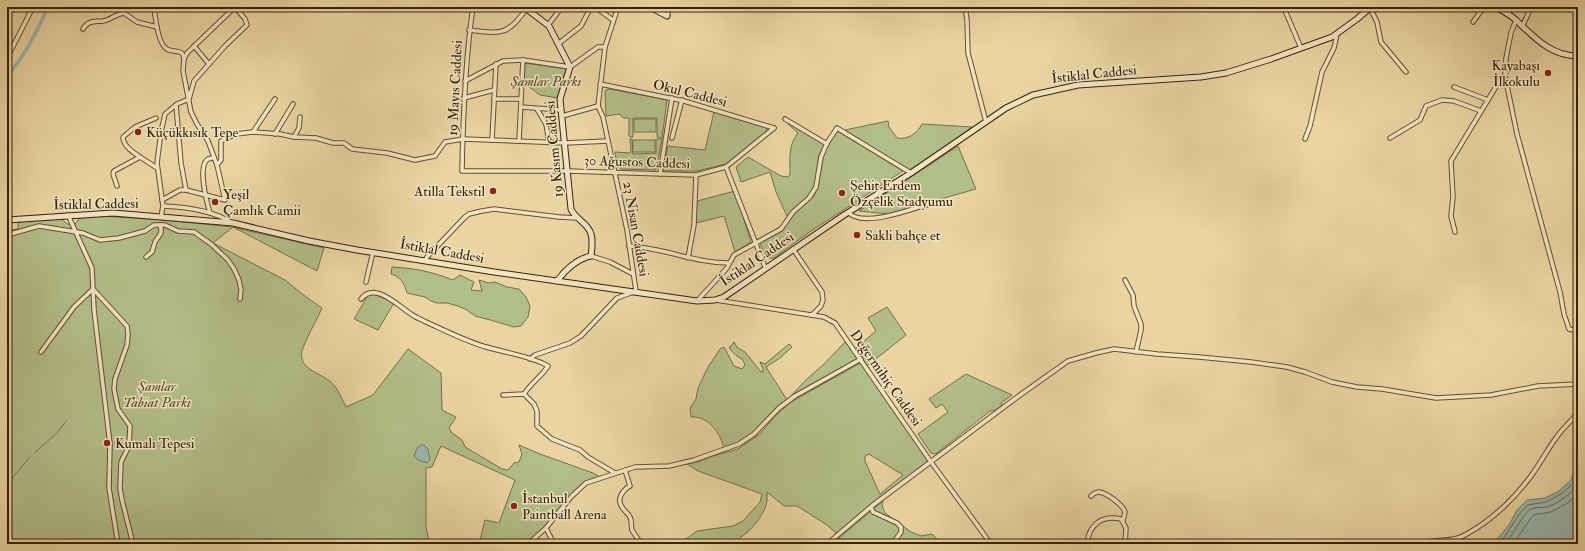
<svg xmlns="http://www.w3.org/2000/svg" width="1585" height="551" font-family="'IM FELL Double Pica',serif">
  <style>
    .green { fill: #b2be89; stroke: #757048; fill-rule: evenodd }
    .water { fill: #9ab7ad; stroke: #737b6b }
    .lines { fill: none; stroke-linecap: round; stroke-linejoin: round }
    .shore { stroke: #696c5a; stroke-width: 1 }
    .stream { stroke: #737b6b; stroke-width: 1 }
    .canal { stroke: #9ab7ad; stroke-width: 3.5 }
    .street-casing { stroke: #644f2e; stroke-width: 5.5 }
    .secondary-casing { stroke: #382207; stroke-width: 7 }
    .street { stroke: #f1e4c3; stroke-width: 3.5 }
    .secondary { stroke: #f1e4c3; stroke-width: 5 }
    .poi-dot { fill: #8f2418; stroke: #f1e4c3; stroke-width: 1.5 }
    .labels { text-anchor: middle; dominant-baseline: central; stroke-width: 3; stroke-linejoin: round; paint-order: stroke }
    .poi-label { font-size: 14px; fill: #382207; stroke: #f1e4c3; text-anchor: start }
    .street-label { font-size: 14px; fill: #382207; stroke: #f1e4c3 }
    .park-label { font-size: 14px; font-style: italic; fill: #564928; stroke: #f1e4c3 }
  </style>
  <rect width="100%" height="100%" fill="#ead5a2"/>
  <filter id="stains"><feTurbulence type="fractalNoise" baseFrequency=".005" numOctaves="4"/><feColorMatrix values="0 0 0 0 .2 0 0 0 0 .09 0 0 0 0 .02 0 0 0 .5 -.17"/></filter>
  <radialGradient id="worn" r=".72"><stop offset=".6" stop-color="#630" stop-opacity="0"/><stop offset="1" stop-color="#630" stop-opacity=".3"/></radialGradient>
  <g class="green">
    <path d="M525,63l41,6 -9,29 -17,-3 -16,-12z"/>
    <path d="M610,89l57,11 -5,38 -5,-1v-19h-24v19h-3l-2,-2 1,-1v-16h-6l-3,-4 -14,2 -1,-24 1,-2z"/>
    <path d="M714,112l51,15 2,4 -41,33 -29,7h-34l5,-25 37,4z"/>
    <rect x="634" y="119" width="22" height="13"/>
    <path d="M790,120l36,21 -7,14 -3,26 -5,12 -24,23 -11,-24 -6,-20 -29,10 -5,-15 12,-10 33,19 7,1 2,-3c0,-15 -2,-29 8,-41l-10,-9z"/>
    <path d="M888,121l1,6 8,11c10,2 20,-4 25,-14l50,3 -22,17 -39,27 -66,-41z"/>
    <path d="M837,131l66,40 -92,60 -37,27h-6l-4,-4 -4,-11 21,-12 13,-17 20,-18 5,-14 3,-23 8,-18z"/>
    <path d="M630,139h2l1,15 23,-1v-14h6l-6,31 -35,-1 -4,-3 -2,-14 15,1 1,-3z"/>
    <rect x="633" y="140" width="22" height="12"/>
    <path d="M958,146l18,43 -88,25 -29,-3z"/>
    <path d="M735,191l16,51 -16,10 -11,-36 -28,7 1,-22z"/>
    <path d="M101,216l64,4 67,7 92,21 -7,23 -84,-44 -20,16 72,37 21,17 16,11c-5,12 -16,30 -20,43 -4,19 20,22 30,32 6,6 10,16 14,24l27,-12 35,-46 33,24 1,37 14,7 -7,11 3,5 10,7 3,7 37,22 6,1 6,-7 5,-1 3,-8 -3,-9 21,9 53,19 7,4 -6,1 -10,5 -32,38 -26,23h-47l6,-24 14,3 16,-43 -74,-34 -9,21 -6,1v59l4,17h-423v-314l11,-1v-7l44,-3 5,5h8l5,-6z"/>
    <path d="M392,267c22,1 41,5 61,13l7,-5 14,7 -3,8 11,1 -3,-11 9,3 7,-1 12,5 12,2 7,8 4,9 -2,11 -7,9 -7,1 -20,-6 -19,-5 -8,-6 -9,-4 -11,-3h-10l-6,-2 -6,-4 -18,-4c-3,-10 -6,-16 -16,-19z"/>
    <path d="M370,294h4l20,9 -16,27 -24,-11 13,-22z"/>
    <path d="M887,307l19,28 -39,31 -11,-18 20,-17 -8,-13z"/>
    <path d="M846,341l12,18 -62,36 -25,22 -12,15 -13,9 -22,7c-4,-15 -15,-32 -33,-31l-1,-9 6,-9 2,-11 10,-21 12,-18 4,-2 10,19 8,3 3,-4 -2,-5c-6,-4 -11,-7 -14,-13l2,-1 3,-4 3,5 8,5 16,20h2v-3l-3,-7 5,2 24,-20 3,3 -12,11 -14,9 21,33 20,-21 17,-15z"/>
    <path d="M862,362l66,99 -73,58 -13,12 -6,2 -9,-8 -30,-19h-13l-17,-14c0,3 0,6 0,9 -3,17 -22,37 -38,43h-50l18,-13 36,-5 10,-5 17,-19 2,-8 -64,-23 -11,-7 11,-2 15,-6 25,-7 22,-15 15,-18 16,-14zM869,454l34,21 -23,19 -15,-33v-5z"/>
    <path d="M966,374l46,21 -11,8 1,2c-4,4 -7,6 -12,6l-53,42 -3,1 -3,-1 -13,-19 30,-22 -6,-8 -6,4 -7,-9z"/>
    <path d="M883,501l-1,5 3,7 26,19 10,4 11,-2 10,10h-110z"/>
  </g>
  <g class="water">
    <path d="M421,445h3l4,4 2,11 -3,3 -9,-3 -4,-4 3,-8z"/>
    <path d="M1578,456v88h-88l9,-7 10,-12 8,-15 10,-10 18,-2 14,-7 12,-11z"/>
  </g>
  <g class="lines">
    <g class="shore">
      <path d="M1497,544l6,-5 17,-26 8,-8 18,-3 15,-8 13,-11 4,-15"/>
      <path d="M1505,544c7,-7 19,-32 26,-35 5,-2 11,-1 16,-2 12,-4 23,-13 31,-21"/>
      <path d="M1513,544l20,-29 18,-3 15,-8 12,-10"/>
    </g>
    <g class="stream">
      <path d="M7,339l1,-2"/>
      <path d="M34,453l23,-20 10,-13"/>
      <path d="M7,484l23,-27"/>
    </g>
    <path class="canal" d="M7,76c18,-20 30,-45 41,-69"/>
    <defs>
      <g id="street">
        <path d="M154,7c1,9 4,38 13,42 4,3 10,1 15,4l2,5"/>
        <path d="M473,7c-8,54 -10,109 -11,164h105l129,4 30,-8 39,100"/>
        <path d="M595,7l18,13"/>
        <path d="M965,7l2,13 1,33 18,69"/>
        <path d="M1284,8l17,40"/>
        <path d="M1370,8l7,14 4,20 25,30"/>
        <path d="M667,16l3,-9"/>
        <path d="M1516,20l-5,13 -5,25 -1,18 12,58 43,158 4,22 5,15 4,1 5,-3"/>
        <path d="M1473,22l11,-15"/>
        <path d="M548,25l14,-18"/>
        <path d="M1522,27l8,-17 4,-3"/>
        <path d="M83,29c5,-9 11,-7 20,-8 7,-1 13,-7 21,-8l13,9 20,5"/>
        <path d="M469,30c33,4 38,6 58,-22"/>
        <path d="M558,44l23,-18 10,-19"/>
        <path d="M194,46l15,18"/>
        <path d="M7,58l26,-51"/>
        <path d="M465,81l38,-20 20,-1 47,7 28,-20h7"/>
        <path d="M600,84l84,17 90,27"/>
        <path d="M1454,87l34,13"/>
        <path d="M464,98l30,-8"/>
        <path d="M494,99h27"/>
        <path d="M176,105l5,58 5,27"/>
        <path d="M521,107l40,3"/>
        <path d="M537,109l9,15 3,18"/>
        <path d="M562,116l36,-10"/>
        <path d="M785,119l42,25"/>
        <path d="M253,132l22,-33"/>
        <path d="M275,134l18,-30"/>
        <path d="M294,137l5,-9 1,-11"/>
        <path d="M672,138l10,-38"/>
        <path d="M1390,138l30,-18 6,-14 16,-6 12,1 27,10"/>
        <path d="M1305,139l5,-13 12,-54 12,-24 3,-14"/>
        <path d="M492,140l4,-76"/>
        <path d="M519,141l4,-81"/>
        <path d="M140,157c-7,-5 -17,-11 -17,-20l12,-10 21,-9"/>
        <path d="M217,165l4,-5v-19l15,-7 17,-2 27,2 14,3 22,1 17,5h11l8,6 35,4 28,7 20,-4 10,-14 18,-3 102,4 43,-2"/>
        <path d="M726,167l48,-39"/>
        <path d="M660,174l12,-76"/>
        <path d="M117,186l-4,-12 1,-3 26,-14 17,11"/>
        <path d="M162,200l18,-10h6l39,10 -8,-35 -9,-24 -11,-17 -6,-12 -8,-41 1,-12 3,-6 48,-46"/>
        <path d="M163,206c23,1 50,4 69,17"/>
        <path d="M848,212c14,17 67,-4 84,-9"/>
        <path d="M210,213c-3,-10 -13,-47 -2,-54 0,0 5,-1 6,-2"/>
        <path d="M68,215l24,53 2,42 16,134 -1,44 9,56"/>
        <path d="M161,217l2,-11 -6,-43 4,-31 4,-18 12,-10 12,-5 5,-18 31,-35 22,-21 -2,-6 -10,-12"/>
        <path d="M1455,232l-4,-16 2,-19 -2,-36 49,-81 5,-4"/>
        <path d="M7,235l32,-9 44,7 17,7 19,-2 26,-7 9,-6h11l13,6 16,1 17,12 17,16 6,9 5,11 2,10 -1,9"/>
        <path d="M629,246c36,2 65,17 100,17"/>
        <path d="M793,249l29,43 1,8 -2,6 -9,9"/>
        <path d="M591,256l19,6 23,12"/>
        <path d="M146,257l6,-5 3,-10 6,-9v-4l-1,-4"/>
        <path d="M688,258l6,-33 2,-50"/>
        <path d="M425,261l2,-4 38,-40 4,-3 13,-3 12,-2 65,8 18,1"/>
        <path d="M1125,280l8,15 1,11 7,18v6l-5,22"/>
        <path d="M366,282l7,-30"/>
        <path d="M361,299c14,-18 37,7 50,15 4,3 9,5 13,7 20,9 41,20 62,26 17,5 48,10 62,19 -6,10 -17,17 -24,28"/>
        <path d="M716,300l108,17 11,6 96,139 60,82"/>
        <path d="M697,301l30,-33 7,-13 47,-26 12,-17 16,-14 7,-11 5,-30 6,-14 10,-15 74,45"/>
        <path d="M41,352l33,-45 19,-18 34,37 1,8 -1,11 -12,34 -1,10 4,20 12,17 -1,20 -8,16 -1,26 2,12 11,44"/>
        <path d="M530,359l5,-4 35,-12 11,-7 36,-38 19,-7 -9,-61 -24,-113 -5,-11 7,-59 13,-40"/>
        <path d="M503,395l21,-1 10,10 3,7v15l15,13 28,11 8,7 27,16"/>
        <path d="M625,470l5,16c-7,4 -14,13 -8,21 2,4 6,6 8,10 2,4 1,9 2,13 2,5 7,8 8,14"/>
        <path d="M1091,496c2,-2 5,-4 8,-4 8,1 24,13 26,20l-2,9"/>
        <path d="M871,507l2,5 24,11 4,4v5l-5,7 2,5"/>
        <path d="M546,528l8,16"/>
        <path d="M528,544l18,-16 25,-31 15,-14 49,-16 34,-1 25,-6 45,-16 15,-10 25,-26 16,-12 66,-37"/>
        <path d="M827,544l46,-39 143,-107 52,-37 28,-8 18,-4 43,5 42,3 52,5 36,5 18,5 27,10 25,5 25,2 54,9 55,-3 47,-9 40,-2"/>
        <path d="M1087,544c2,-20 15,-29 34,-25l5,9 -1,16"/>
        <path d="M1422,544c11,-6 28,-1 41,-8 27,-14 50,-36 68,-60 9,-12 16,-26 25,-38 6,-9 15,-17 22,-25"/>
      </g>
      <g id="secondary">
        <path d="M524,7l25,19 21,41 -10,32 11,110c4,10 17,14 20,25 2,7 1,15 0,22 -15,3 -25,13 -34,25"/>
        <path d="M650,7l17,9"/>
        <path d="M1496,7c7,4 15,8 21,14 18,17 34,35 61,35"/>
        <path d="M7,220l106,-7 120,10 76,18 48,9 137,22 203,29 18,-1 9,-3 120,-82 67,-42 95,-65 27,-13 45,-10 123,-8 25,-4 45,-14 61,-22 25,-18 14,-12"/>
      </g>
    </defs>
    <use href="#street" class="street-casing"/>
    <use href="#secondary" class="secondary-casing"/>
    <use href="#street" class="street"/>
    <use href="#secondary" class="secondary"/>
  </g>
  <g class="poi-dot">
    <circle cx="1548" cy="73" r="4"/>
    <circle cx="138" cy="132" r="4"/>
    <circle cx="493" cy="191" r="4"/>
    <circle cx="842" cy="193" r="4"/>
    <circle cx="215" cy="202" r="4"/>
    <circle cx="857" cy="235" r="4"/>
    <circle cx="107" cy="443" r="4"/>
    <circle cx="514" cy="506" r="4"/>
  </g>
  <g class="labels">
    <g class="poi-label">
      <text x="1540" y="65" text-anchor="end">Kayabaşı<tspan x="1540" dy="16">İlkokulu</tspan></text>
      <text x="146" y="132">Küçükkısık Tepe</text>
      <text x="850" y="185">Şehit Erdem<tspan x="850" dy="16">Özçelik Stadyumu</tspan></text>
      <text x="485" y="191" text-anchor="end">Atilla Tekstil</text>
      <text x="223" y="194">Yeşil<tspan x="223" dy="16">Çamlık Camii</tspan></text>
      <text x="865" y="235">Sakli bahçe et</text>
      <text x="115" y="443">Kumalı Tepesi</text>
      <text x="522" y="498">İstanbul<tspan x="522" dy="16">Paintball Arena</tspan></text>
    </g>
    <g class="street-label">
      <text transform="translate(1094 74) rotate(-6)">İstiklal Caddesi</text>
      <text transform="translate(455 88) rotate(-87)">19 Mayıs Caddesi</text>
      <text transform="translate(690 93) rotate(14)">Okul Caddesi</text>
      <text transform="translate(554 149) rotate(-95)">19 Kasım Caddesi</text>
      <text transform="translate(637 162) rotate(2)">30 Ağustos Caddesi</text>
      <text transform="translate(96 204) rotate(-1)">İstiklal Caddesi</text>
      <text transform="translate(636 229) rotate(80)">23 Nisan Caddesi</text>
      <text transform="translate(442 251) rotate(10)">İstiklal Caddesi</text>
      <text transform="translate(757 259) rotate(-34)">İstiklal Caddesi</text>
      <text transform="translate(886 378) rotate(55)">Değermihiç Caddesi</text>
    </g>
    <g class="park-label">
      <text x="546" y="81">Şamlar Parkı</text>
      <text x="157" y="386">Şamlar<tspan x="157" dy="16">Tabiat Parkı</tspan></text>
    </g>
  </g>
  <rect width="1585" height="551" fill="none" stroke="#ead5a2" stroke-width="24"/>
  <rect x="8" y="8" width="1569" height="535" fill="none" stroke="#382207" stroke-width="2"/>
  <rect x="12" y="12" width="1561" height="527" fill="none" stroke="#382207"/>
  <rect width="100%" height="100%" filter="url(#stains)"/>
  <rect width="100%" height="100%" fill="url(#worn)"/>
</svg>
